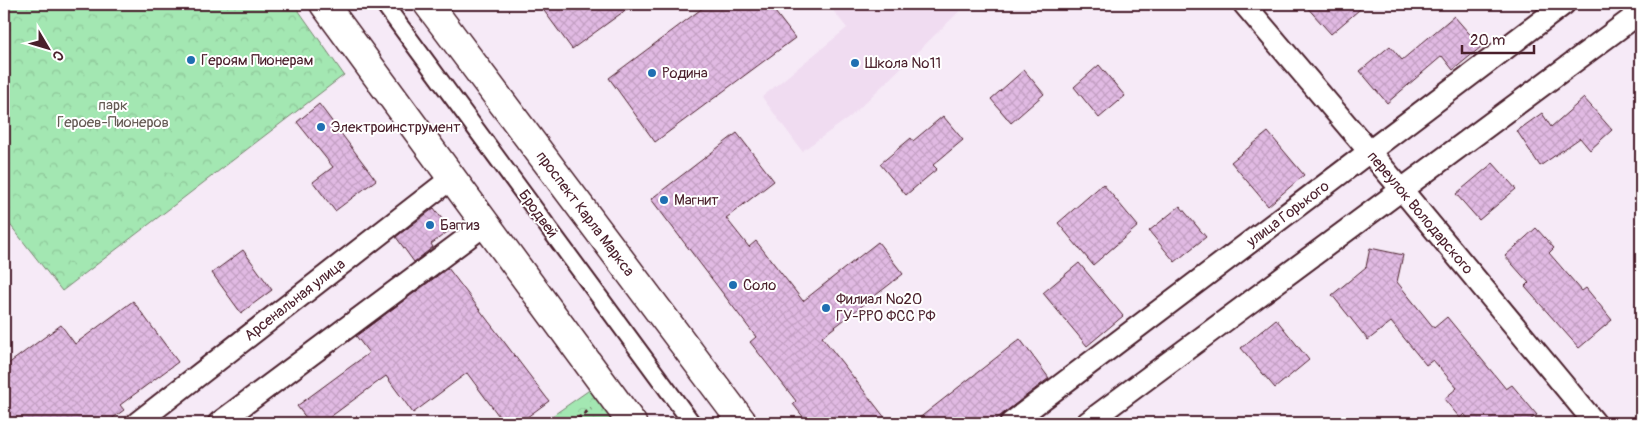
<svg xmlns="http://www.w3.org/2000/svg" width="1645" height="427" font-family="Pangolin,sans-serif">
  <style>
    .built { fill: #f0dcf1 }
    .park { fill: url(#park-crowns); stroke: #76836e }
    .building { fill: url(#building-cross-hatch); stroke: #4a1f2b }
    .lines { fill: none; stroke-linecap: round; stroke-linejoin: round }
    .pedestrian-casing { stroke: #4a1f2b; stroke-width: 20 }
    .minor-casing { stroke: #4a1f2b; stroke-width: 25 }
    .tertiary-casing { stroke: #4a1f2b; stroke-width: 31 }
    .path { stroke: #4a1f2b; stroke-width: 3; stroke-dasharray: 4 4; stroke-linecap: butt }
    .pedestrian { stroke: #fff; stroke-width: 16 }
    .minor { stroke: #fff; stroke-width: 21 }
    .tertiary { stroke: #fff; stroke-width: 28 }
    .poi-dot { fill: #1f6fb2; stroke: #fff; stroke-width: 2 }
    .labels { text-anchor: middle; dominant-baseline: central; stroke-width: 4; stroke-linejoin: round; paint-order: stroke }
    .poi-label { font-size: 15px; fill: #4a1f2b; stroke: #fff; text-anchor: start }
    .park-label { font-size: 15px; fill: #655b54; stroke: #fff }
    .street-label { font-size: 15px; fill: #4a1f2b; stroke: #fff }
  </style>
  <defs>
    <pattern id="park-crowns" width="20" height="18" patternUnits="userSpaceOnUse" patternTransform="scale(1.25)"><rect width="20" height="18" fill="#a3e7b2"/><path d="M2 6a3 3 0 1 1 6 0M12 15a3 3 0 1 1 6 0" fill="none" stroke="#8ec699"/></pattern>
    <pattern id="building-cross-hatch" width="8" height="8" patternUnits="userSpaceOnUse" patternTransform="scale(1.25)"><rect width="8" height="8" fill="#e1bae3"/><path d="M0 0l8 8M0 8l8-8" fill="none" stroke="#c39fc3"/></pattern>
  </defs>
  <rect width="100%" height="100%" fill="#f6eaf7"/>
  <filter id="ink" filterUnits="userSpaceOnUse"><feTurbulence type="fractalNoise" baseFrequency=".02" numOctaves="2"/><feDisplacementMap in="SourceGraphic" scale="10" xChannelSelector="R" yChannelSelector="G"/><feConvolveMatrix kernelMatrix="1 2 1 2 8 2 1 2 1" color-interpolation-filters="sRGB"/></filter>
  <g filter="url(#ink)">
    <path class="built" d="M828,4h139l-117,113 -48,34 -40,-54 85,-69z"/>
    <g class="park">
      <path d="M4,4h290l50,71 -282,216 -58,-74z"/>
      <path d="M598,384l29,39h-85z"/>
    </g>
    <g class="building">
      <path d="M539,4h95l-62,45z"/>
      <path d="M708,4h61l26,34 -140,104 -46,-64z"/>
      <path d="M1304,4h62l-35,30z"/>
      <path d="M1454,16l27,31 -28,23 -11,-14 -55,47 -27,-32 30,-25 12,14z"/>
      <path d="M1099,65l26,31 -26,22 -25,-31z"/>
      <path d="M1024,70l20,24 -33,29 -20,-24z"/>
      <path d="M1584,98l28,32 -22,20 -10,-12 -40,28 -23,-35 25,-18 9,14z"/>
      <path d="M319,104l57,76 -41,31 -22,-29 20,-15 -36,-45z"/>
      <path d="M943,116l20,24 -30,25 4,4 -31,26 -26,-31 31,-26 2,3z"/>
      <path d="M1268,132l36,43 -36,31 -37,-44z"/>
      <path d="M737,133l37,48 -48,37 23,29 7,-6 47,60 75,-59 25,32 -81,63 67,86h-81l-15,-19 3,-3 -46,-59 6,-5 -105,-138z"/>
      <path d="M1493,163l23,26 -37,31 -23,-26z"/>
      <path d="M1103,184l35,42 -45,39 -35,-42z"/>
      <path d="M1180,206l26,31 -31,25 -26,-31z"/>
      <path d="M434,208l16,22 -19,14 2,3 -19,15 -18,-25z"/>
      <path d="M1536,228l18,20 -5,5 33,38 4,-3 26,32 -33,28 -54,-61 4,-4 -24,-27z"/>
      <path d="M1370,248l33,7 -6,27 37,46 13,-11 59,72 6,-4 25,30 -11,8h-54l-8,-9 -4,4 -16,-19 13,-11 -24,-28 -7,5 -35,-43 -23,18 -36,-45 34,-28z"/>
      <path d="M243,250l29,40 -31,23 -29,-40z"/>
      <path d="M1079,263l44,53 -36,30 -44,-53z"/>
      <path d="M448,268l101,133 -30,22h-15l-37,-50 -54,40 -27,-37 -64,47h-12l-13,-17 72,-53 -13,-17z"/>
      <path d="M133,301l45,61 -58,43 4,5 -18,13h-102v-56l57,-42 14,19z"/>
      <path d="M1276,319l33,41 -34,28 -34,-40z"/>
      <path d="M1020,339l29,39 -58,45h-78z"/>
    </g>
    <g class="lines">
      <defs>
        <path id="pedestrian" d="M384,4l308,419"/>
        <g id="minor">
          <path d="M1244,4l158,186 193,233"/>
          <path d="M137,423l316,-246"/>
          <path d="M219,423l268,-200"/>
          <path d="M1011,423l553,-419"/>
          <path d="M1087,423l554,-411"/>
        </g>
        <g id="tertiary">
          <path d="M324,4l308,419"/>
          <path d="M428,4l315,419"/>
        </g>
      </defs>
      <use href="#pedestrian" class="pedestrian-casing"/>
      <use href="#minor" class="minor-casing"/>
      <use href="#tertiary" class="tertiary-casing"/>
      <path class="path" d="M571,423l20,-14"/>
      <use href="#pedestrian" class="pedestrian"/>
      <use href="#minor" class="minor"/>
      <use href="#tertiary" class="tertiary"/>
    </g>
  </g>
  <g class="poi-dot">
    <circle cx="191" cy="60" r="5"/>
    <circle cx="855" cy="63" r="5"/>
    <circle cx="652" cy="73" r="5"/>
    <circle cx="321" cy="127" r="5"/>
    <circle cx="664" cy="200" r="5"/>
    <circle cx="430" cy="225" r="5"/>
    <circle cx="733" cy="285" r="5"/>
    <circle cx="826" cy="308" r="5"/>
  </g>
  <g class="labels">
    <g class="poi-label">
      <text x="201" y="60">Героям Пионерам</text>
      <text x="865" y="63">Школа №11</text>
      <text x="662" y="73">Родина</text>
      <text x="331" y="127">Электроинструмент</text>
      <text x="674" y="200">Магнит</text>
      <text x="440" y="225">Баггиз</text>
      <text x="743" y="285">Соло</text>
      <text x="836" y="299">Филиал №20<tspan x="836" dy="17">ГУ-РРО ФСС РФ</tspan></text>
    </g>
    <g class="park-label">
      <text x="113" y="105">парк<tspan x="113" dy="17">Героев-Пионеров</tspan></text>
    </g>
    <g class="street-label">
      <text transform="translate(1420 213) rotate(50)">переулок Володарского</text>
      <text transform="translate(538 214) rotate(54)">Бродвей</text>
      <text transform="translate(585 214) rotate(53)">проспект Карла Маркса</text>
      <text transform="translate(1288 214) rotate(-37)">улица Горького</text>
      <text transform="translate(295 300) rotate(-38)">Арсенальная улица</text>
    </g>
  </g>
  <rect width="1645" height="427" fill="none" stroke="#fff" stroke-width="20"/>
  <rect x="10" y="10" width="1625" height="407" fill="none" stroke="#4a1f2b" stroke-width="2" filter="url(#ink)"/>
  <g transform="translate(48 48) rotate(128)" stroke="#ffffff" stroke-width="4" paint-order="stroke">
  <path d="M0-4L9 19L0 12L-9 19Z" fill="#4a1f2b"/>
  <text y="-8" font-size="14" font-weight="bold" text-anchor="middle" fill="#4a1f2b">С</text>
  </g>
  <path d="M1462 45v8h72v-8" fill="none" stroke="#4a1f2b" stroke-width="2.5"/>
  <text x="1470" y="45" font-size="15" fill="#4a1f2b" stroke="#ffffff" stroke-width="4" paint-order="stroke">20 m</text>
</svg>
